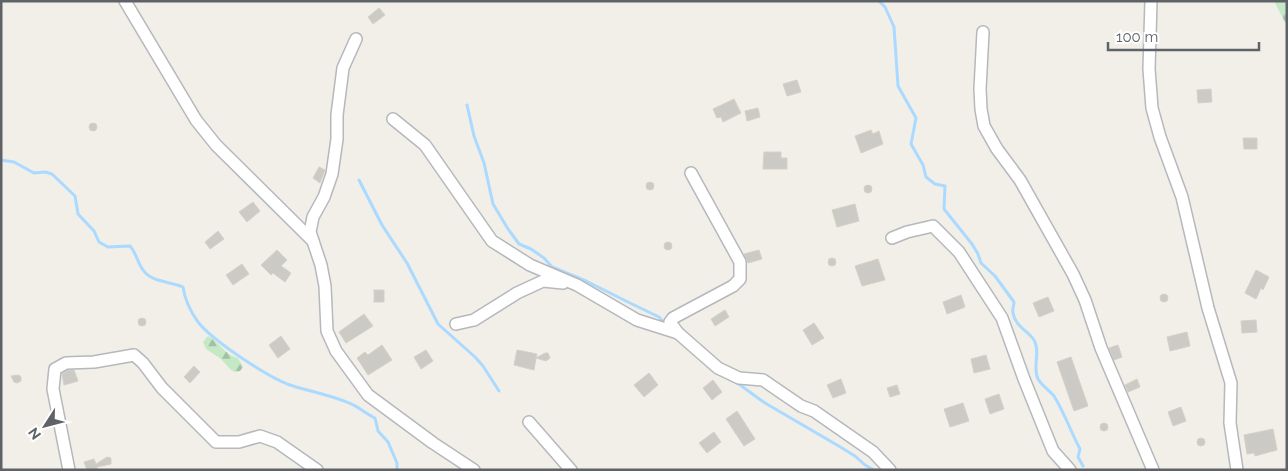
<svg xmlns="http://www.w3.org/2000/svg" width="1288" height="471" font-family="Raleway,sans-serif">
  <style>
    .forest { fill: url(#forest-firs) }
    .lines { fill: none; stroke-linecap: round; stroke-linejoin: round }
    .stream { stroke: #aadaff; stroke-width: 3 }
    .building { fill: #cccac5; stroke: #d6d1c6 }
    .minor-casing { stroke: #b5b8bc; stroke-width: 14 }
    .minor { stroke: #fff; stroke-width: 11 }
  </style>
  <defs>
    <pattern id="forest-firs" width="22" height="20" patternUnits="userSpaceOnUse" patternTransform="scale(1.25)"><rect width="22" height="20" fill="#c5e8c5"/><path d="M5 1l3.5 6h-7zM16 11l3.5 6h-7z" fill="#a3c0a4"/></pattern>
  </defs>
  <rect width="100%" height="100%" fill="#f1efe8"/>
  <g class="forest">
    <path d="M1274,1h13v23h-1z"/>
    <path d="M208,336c11,6 18,20 30,22l5,9 -3,4 -5,1 -4,-2 -10,-11 -15,-10 -3,-7z"/>
  </g>
  <g class="lines">
    <g class="stream">
      <path d="M879,1l6,6 9,20 4,59 18,32 -5,26 12,21 3,12 9,7 10,2 -1,23 28,35 6,10 3,9 14,13 19,26c0,4 -2,7 -1,11 2,13 15,18 21,27 7,12 -2,27 4,39 4,7 11,11 16,17 10,16 17,36 26,53l-2,8 5,9"/>
      <path d="M467,105l7,31 10,27 9,41 15,25 11,15 12,5 13,9 8,9 34,14 44,22 29,14 7,8"/>
      <path d="M1,160l13,2 20,11 11,-1 7,2 23,22 3,18 16,17 5,11 9,5 22,-1c7,8 7,16 13,24 9,13 27,11 40,17 2,13 7,24 15,35 15,19 72,57 95,64 19,6 38,9 56,17 9,3 17,11 26,15l3,13 10,11 9,21v7"/>
      <path d="M359,180l23,45 25,38 31,61 37,33 8,9 16,25"/>
      <path d="M736,382l29,21 72,42 18,11 10,9 9,5"/>
    </g>
  </g>
  <g class="building">
    <path d="M379,8l6,7 -12,9 -5,-7z"/>
    <path d="M797,80l4,12 -14,4 -4,-12z"/>
    <path d="M1211,89l1,13 -14,1 -1,-13z"/>
    <path d="M734,99l7,14 -18,9 -2,-5 -4,1 -4,-9z"/>
    <path d="M758,108l2,9 -13,4 -2,-10z"/>
    <circle cx="93" cy="127" r="4"/>
    <path d="M871,130l2,4 6,-3 4,13 -22,9 -6,-17z"/>
    <path d="M1243,138h14v11h-13z"/>
    <path d="M764,152h17v6h6v11h-24z"/>
    <path d="M319,167l6,3 -5,13 -7,-5z"/>
    <circle cx="650" cy="186" r="4"/>
    <circle cx="868" cy="189" r="4"/>
    <path d="M253,202l7,9 -13,11 -8,-10z"/>
    <path d="M855,204l4,17 -22,6 -5,-17z"/>
    <path d="M218,231l6,8 -14,10 -5,-7z"/>
    <circle cx="668" cy="246" r="4"/>
    <path d="M277,250l10,10 -6,6 10,7 -6,9 -12,-9 -2,2 -10,-10z"/>
    <path d="M759,250l3,9 -14,4 -4,-9z"/>
    <circle cx="832" cy="262" r="4"/>
    <path d="M878,259l7,21 -23,6 -7,-20z"/>
    <path d="M242,264l7,10 -16,11 -7,-10z"/>
    <path d="M1256,270l13,7 -6,13 -2,-2 -5,11 -11,-6z"/>
    <rect x="374" y="290" width="10" height="12"/>
    <circle cx="1164" cy="298" r="4"/>
    <path d="M961,295l4,12 -18,7 -4,-12z"/>
    <path d="M1048,297l6,14 -15,6 -6,-14z"/>
    <path d="M725,310l4,7 -14,9 -4,-7z"/>
    <path d="M364,314l9,12 -27,17 -7,-11z"/>
    <circle cx="142" cy="322" r="4"/>
    <path d="M1256,320l1,12 -15,1 -1,-12z"/>
    <path d="M814,323l10,15 -12,7 -9,-15z"/>
    <path d="M1187,332l3,14 -20,5 -3,-14z"/>
    <path d="M281,336l9,13 -12,9 -9,-13z"/>
    <path d="M382,345l10,15 -24,15 -11,-17 8,-6 3,3z"/>
    <path d="M1118,345l4,12 -8,3 -5,-12z"/>
    <path d="M426,350l7,11 -12,8 -7,-12z"/>
    <path d="M517,350l20,4 -1,4 9,-5h3l2,5 -4,3 -10,-3 -2,12 -20,-5z"/>
    <path d="M986,355l4,14 -16,4 -3,-14z"/>
    <path d="M1071,357l17,49 -14,5 -17,-49z"/>
    <path d="M194,366l6,6 -10,11 -6,-6z"/>
    <path d="M68,370h6l4,11 -14,4 -2,-11z"/>
    <path d="M649,373l9,12 -14,12 -10,-12z"/>
    <path d="M19,375l2,2v4l-4,2 -3,-1 -3,-6z"/>
    <path d="M841,379l5,14 -13,5 -6,-13z"/>
    <path d="M1137,379l3,8 -12,5 -3,-7z"/>
    <path d="M713,380l9,12 -10,8 -9,-12z"/>
    <path d="M897,385l3,9 -10,3 -3,-9z"/>
    <path d="M999,394l5,15 -14,5 -5,-15z"/>
    <path d="M963,403l6,18 -19,6 -6,-18z"/>
    <path d="M1181,407l5,14 -13,5 -5,-14z"/>
    <path d="M737,411l18,28 -11,7 -18,-27z"/>
    <circle cx="1104" cy="427" r="4"/>
    <path d="M1273,429l4,21 -22,6 -1,-3 -7,1 -3,-19z"/>
    <path d="M714,432l7,10 -14,11 -8,-10z"/>
    <circle cx="1201" cy="442" r="4"/>
    <path d="M107,457l4,1v6l-14,3 1,3h-11l-3,-8 10,-3 2,5z"/>
  </g>
  <g class="lines">
    <defs>
      <g id="minor">
        <path d="M125,1l71,119 20,25 97,96"/>
        <path d="M1151,1l-2,68 3,39 8,29 22,60 26,111 23,75 -1,40 7,47"/>
        <path d="M983,32l-3,57 1,20 3,17 13,23 23,31 53,94 12,26 16,48 52,122"/>
        <path d="M356,39l-13,29 -6,47v24l-5,35 -8,23 -11,20 -3,15 11,33 4,21 2,45 9,20 32,44 65,48 41,27"/>
        <path d="M393,119l32,26 67,96 38,24 47,20 60,35 41,13"/>
        <path d="M691,173l49,89v17l-7,7 -60,32 -3,4 8,11 40,35 21,10 24,2 38,26 13,5 59,41 17,18"/>
        <path d="M892,238l15,-6 26,-6 26,26 43,66 22,61 29,72 17,19"/>
        <path d="M456,324l18,-4 43,-27 26,-12 20,2"/>
        <path d="M529,422l42,48"/>
        <path d="M69,470l-16,-81 2,-20 11,-6 28,-1 40,-7 9,8 19,25 54,54h23l21,-6 17,6 40,28"/>
      </g>
    </defs>
    <use href="#minor" class="minor-casing"/>
    <use href="#minor" class="minor"/>
  </g>
  <rect width="1288" height="471" fill="none" stroke="#5f6368" stroke-width="5"/>
  <g transform="translate(45 426) rotate(234)" stroke="#ffffff" stroke-width="4" paint-order="stroke">
  <path d="M0-4L9 19L0 12L-9 19Z" fill="#5f6368"/>
  <text y="-8" font-size="14" font-weight="bold" text-anchor="middle" fill="#5f6368">N</text>
  </g>
  <path d="M1108 42v8h151v-8" fill="none" stroke="#5f6368" stroke-width="2.5"/>
  <text x="1116" y="42" font-size="15" fill="#5f6368" stroke="#ffffff" stroke-width="4" paint-order="stroke">100 m</text>
</svg>
